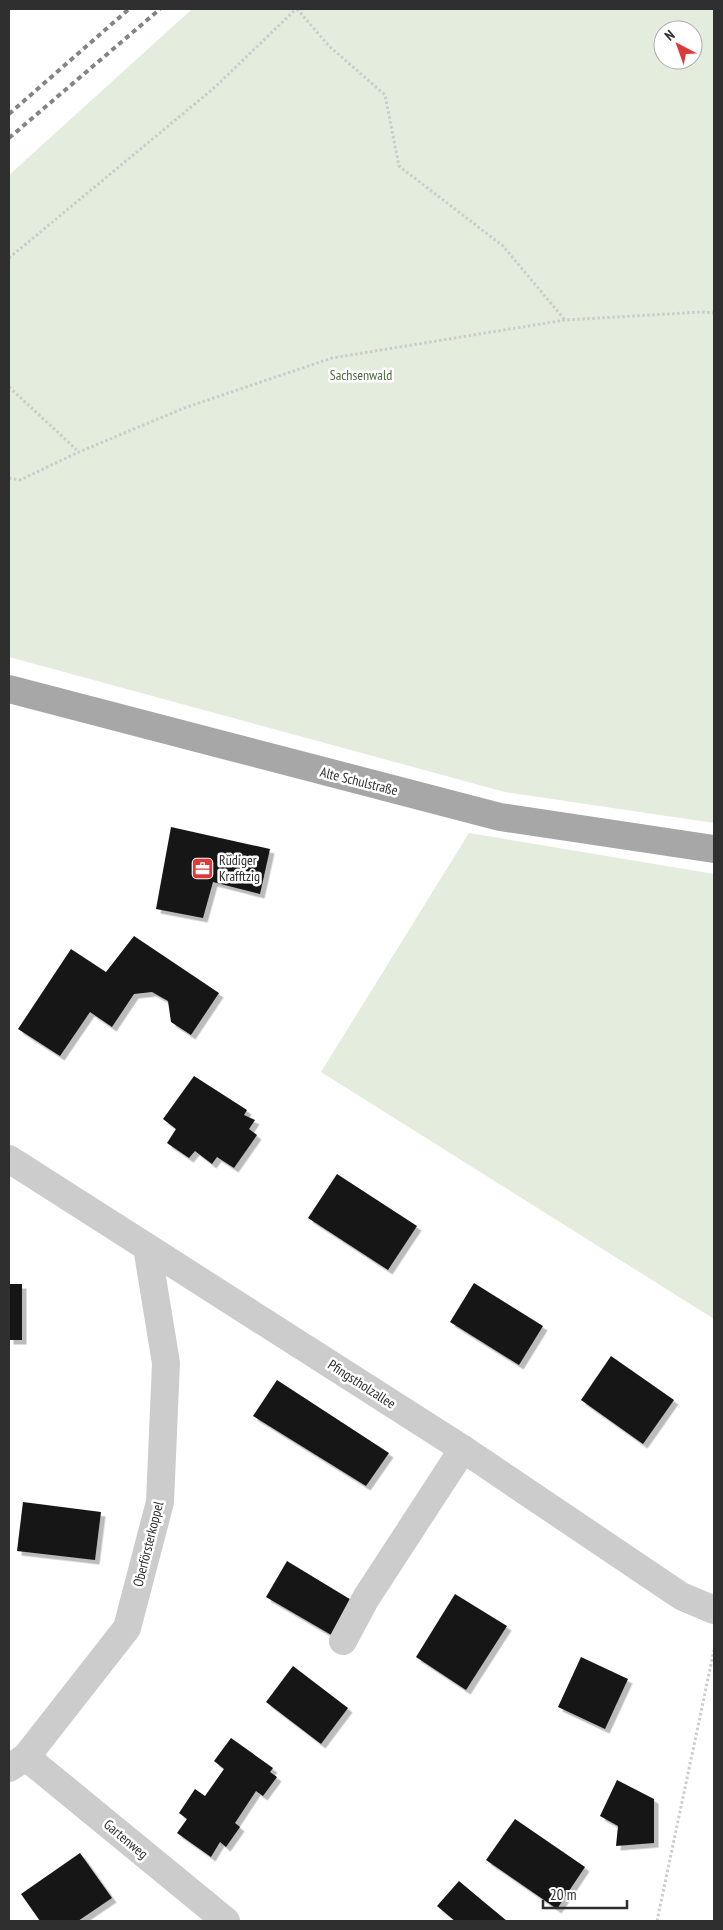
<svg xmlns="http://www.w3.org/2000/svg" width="723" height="1930" font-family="'PT Sans Narrow',sans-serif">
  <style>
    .green { fill: #e4ecde; fill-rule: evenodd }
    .building { fill: #161616; filter: url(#shadow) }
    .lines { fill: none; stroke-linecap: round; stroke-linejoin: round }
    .path { stroke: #ccc; stroke-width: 3; stroke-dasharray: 2.5 2.5; stroke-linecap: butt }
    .minor { stroke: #ccc; stroke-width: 28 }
    .major { stroke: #a7a7a7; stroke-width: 28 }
    .rail { stroke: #848484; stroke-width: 4; stroke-dasharray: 5 4; stroke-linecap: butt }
    .labels { text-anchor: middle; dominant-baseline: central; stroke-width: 5; stroke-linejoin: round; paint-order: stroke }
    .park-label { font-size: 14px; fill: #4f693e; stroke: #fff }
    .street-label { font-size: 14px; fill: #2f2f2f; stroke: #fff }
    .poi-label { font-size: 14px; fill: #2f2f2f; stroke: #fff; text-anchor: start }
  </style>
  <defs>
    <filter id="shadow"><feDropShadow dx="4.5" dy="4.5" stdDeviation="0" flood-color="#0004"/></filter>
  </defs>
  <rect width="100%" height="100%" fill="#fff"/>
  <g class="green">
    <path d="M192,9h522v814l-209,-31 -496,-135v-482zM663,30h30v30h-30z"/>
    <path d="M469,833l245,41v445l-393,-247z"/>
  </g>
  <g class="building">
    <path d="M171,827l99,22 -10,45 -47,-12 -10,36 -47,-9z"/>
    <path d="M134,936l85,57 -28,42 -20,-13 -3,-21 -16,-9 -18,2 -22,33 -22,-15 -30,44 -42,-27 53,-80 35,23z"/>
    <path d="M194,1076l53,34 -3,5 11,5 -6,9 8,6 -23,33 -17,-11 -5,7 -17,-13 -6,7 -22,-15 9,-14 -13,-10z"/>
    <path d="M337,1174l80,52 -29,44 -80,-52z"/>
    <path d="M474,1283l69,43 -24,39 -69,-43z"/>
    <rect x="9" y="1284" width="13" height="56"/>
    <path d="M611,1356l63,44 -31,44 -62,-44z"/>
    <path d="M277,1380l112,73 -23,33 -113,-70z"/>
    <path d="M23,1502l78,10 -6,48 -78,-9z"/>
    <path d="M287,1561l66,40 -20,35 -67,-39z"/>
    <path d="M455,1594l52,32 -41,64 -50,-33z"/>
    <path d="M581,1657l47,22 -23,50 -47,-22z"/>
    <path d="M293,1666l55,42 -27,36 -55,-42z"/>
    <path d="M231,1738l42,30 -3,4 7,5 -14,19 -7,-5 -21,32 5,4 -14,20 -6,-5 -9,15 -34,-24 10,-14 -8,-6 16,-24 10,7 19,-27 -10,-8z"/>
    <path d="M617,1780l37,19v44l-38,3 2,-20 -18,-10z"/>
    <path d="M515,1819l70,48 -28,42 -71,-49z"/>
    <path d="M80,1853l32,45 -34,23h-38l-19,-27z"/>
    <path d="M459,1881l25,21 23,19h-52l-18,-15z"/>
  </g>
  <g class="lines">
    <g class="path">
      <path d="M297,9l32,37 56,49 14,71 104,80 62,74"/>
      <path d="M9,258l205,-170 82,-79"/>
      <path d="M9,387l70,65"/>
      <path d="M9,478l11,2 59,-28 105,-44 148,-50 233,-38 137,-8 12,1"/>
      <path d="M657,1921l57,-271"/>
    </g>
    <g class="minor">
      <path d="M9,1159l454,290 218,147 33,14"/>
      <path d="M343,1641l23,-43 97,-149"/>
      <path d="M26,1757l200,164"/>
      <path d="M9,1768l17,-11 101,-129 33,-126 6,-139 -19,-116"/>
    </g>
    <path class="major" d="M9,689l491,128 214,32"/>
    <g class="rail">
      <path d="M9,114l120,-105"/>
      <path d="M9,138l151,-129"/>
    </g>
  </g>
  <defs>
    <symbol id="office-square" viewBox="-11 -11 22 22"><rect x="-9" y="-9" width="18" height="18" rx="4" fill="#de3939" stroke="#fff"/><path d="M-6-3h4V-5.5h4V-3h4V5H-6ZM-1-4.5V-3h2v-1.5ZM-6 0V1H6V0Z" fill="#fff"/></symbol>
  </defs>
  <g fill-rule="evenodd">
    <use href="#office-square" x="190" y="856" width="25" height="25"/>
  </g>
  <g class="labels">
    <g class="park-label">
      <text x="361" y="375">Sachsenwald</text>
    </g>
    <g class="street-label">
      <text transform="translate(359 781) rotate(14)">Alte Schulstraße</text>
      <text transform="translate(362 1384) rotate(33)">Pfingstholzallee</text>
      <text transform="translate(148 1544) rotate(-76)">Oberförsterkoppel</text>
      <text transform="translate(126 1839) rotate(40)">Gartenweg</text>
    </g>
    <g class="poi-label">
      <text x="219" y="860">Rüdiger<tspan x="219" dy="16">Krafftzig</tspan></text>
    </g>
  </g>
  <rect width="723" height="1930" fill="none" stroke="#2f2f2f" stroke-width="20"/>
  <g transform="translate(678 45) rotate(319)"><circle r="24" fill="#ffffff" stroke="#acacac"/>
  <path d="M0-4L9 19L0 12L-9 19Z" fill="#de3939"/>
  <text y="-8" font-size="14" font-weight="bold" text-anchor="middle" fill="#2f2f2f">N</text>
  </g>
  <path d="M543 1900v8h84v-8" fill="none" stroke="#2f2f2f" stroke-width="2.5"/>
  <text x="550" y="1900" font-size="15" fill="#2f2f2f" stroke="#ffffff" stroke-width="4" paint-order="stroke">20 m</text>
</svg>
